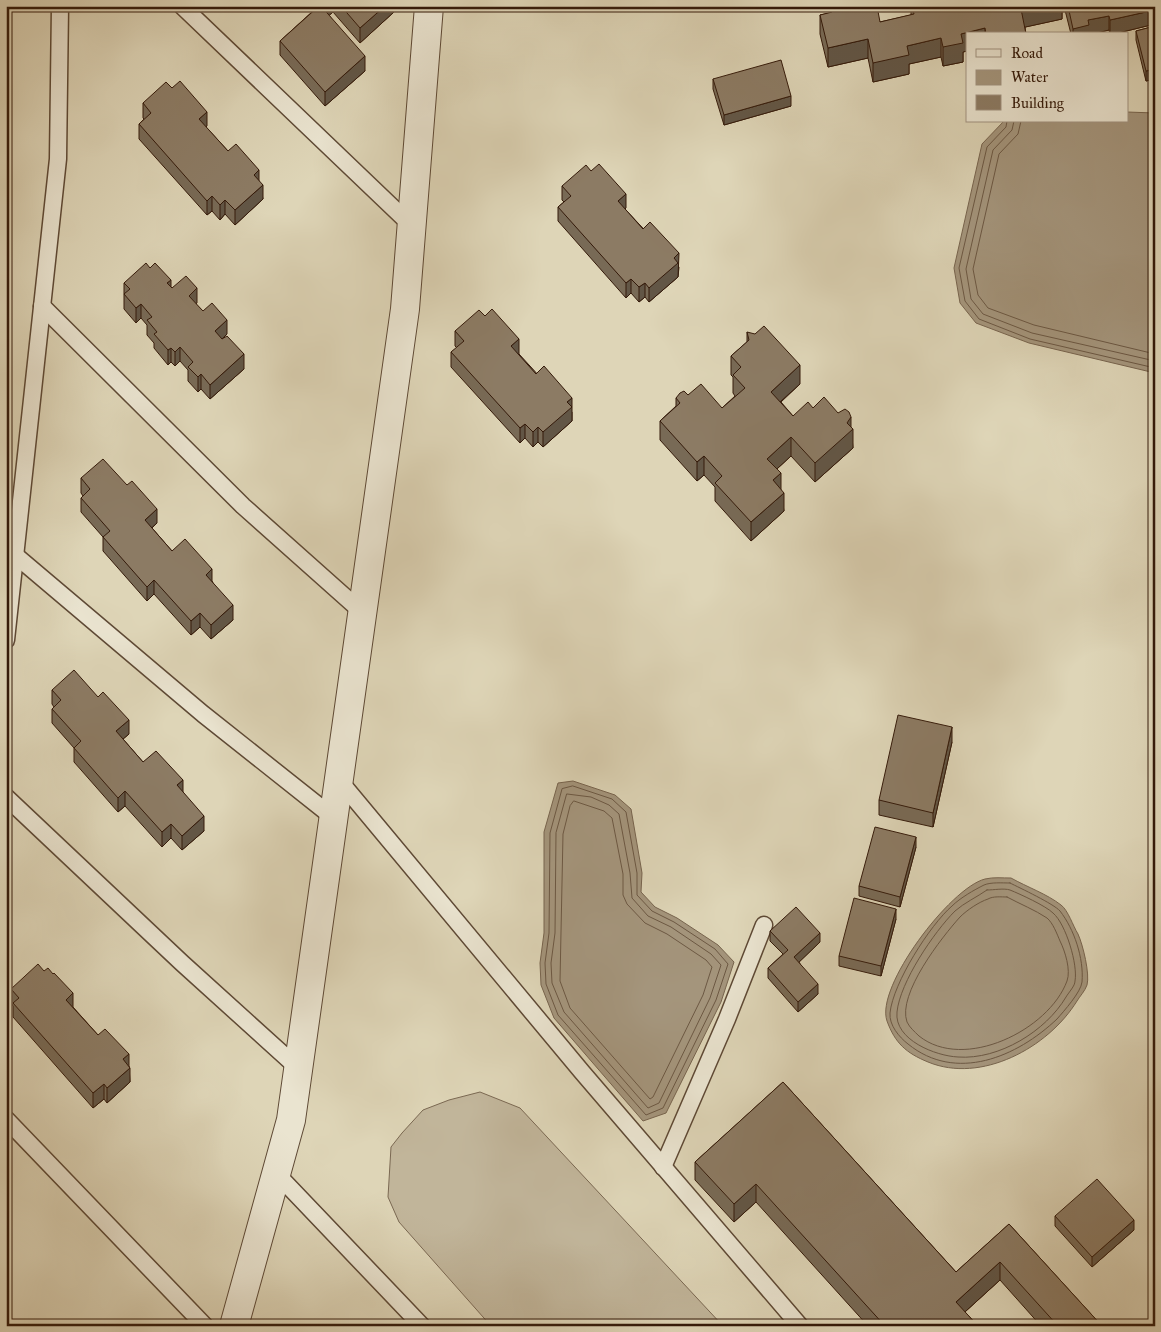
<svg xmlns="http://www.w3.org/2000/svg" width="1161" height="1332" font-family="'IM FELL Great Primer',serif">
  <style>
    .garden { fill: #c1b59a; stroke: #7a6852 }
    .water { fill: #a4957c; stroke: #77644e }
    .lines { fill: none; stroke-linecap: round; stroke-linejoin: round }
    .shore { stroke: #6c5843; stroke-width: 1 }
    .service-casing { stroke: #5e4935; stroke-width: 19 }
    .tertiary-casing { stroke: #5e4935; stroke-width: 30 }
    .service { stroke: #eae4d0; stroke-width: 16 }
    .tertiary { stroke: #eae4d0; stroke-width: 28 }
    .wall { fill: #786a56; stroke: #341a0a }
    .shaded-wall { fill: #625646; stroke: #341a0a }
    .building { fill: #8c7b64; stroke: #341a0a }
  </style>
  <rect width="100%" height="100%" fill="#ded5b7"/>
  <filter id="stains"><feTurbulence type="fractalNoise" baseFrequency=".004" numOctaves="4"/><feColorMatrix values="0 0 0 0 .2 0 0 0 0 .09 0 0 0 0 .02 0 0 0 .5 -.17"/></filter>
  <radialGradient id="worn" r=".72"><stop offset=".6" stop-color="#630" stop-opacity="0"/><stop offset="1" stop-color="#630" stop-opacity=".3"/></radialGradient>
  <path class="garden" d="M480,1092l40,16 203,218h-232l-92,-104 -11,-25 3,-50 11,-14 21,-23 26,-10z"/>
  <g class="water">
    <path d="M1127,112l28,1v260l-126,-30 -53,-20 -16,-20 -6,-35 28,-124 22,-23h123z"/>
    <path d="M573,781l42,14 16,14 11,64 -1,19 14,15 22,11 41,27 16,17 -13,40 -55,111 -23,8 -89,-103 -13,-33 -1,-22 4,-30v-101l14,-49z"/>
    <path d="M1011,878c16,9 36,16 50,27 7,5 12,21 17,29 5,11 12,40 9,51 -2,6 -7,11 -10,16 -29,47 -96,83 -149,61 -22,-9 -33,-19 -41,-41 -12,-34 63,-133 98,-142 8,-2 18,-1 26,-1z"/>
  </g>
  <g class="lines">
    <g class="shore">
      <path d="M1007,121l-1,6 -19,20 -28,121 6,33 14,18 51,20 125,29"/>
      <path d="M1014,121l-2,9 -19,20 -27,119 5,30 12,15 49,19 123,28"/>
      <path d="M1021,121l-3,13 -19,20 -26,115 5,26 10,13 46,17 121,29"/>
      <path d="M573,786l39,13 14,13 11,61v22l15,16 22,11 41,27 13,15 -12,36 -53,108 -17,7 -88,-100 -12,-31 -1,-21 4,-30 1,-100 12,-44z"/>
      <path d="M567,794l24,3 18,8 10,9 11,59 2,25 16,18 23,11 40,27 10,11 -11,33 -51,105 -11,5 -84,-96 -12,-29 -1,-20 4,-30 1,-100z"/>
      <path d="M574,801l30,10 8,7 11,56v21l4,9 18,19 22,11 39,26 6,7 -9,28 -50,102 -3,2 -80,-91 -10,-27 3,-147 7,-28z"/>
      <path d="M1010,883c10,5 44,21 50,28 14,18 24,47 22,71 -1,10 -18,29 -25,37 -40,38 -101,64 -149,25 -9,-7 -19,-19 -18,-31 3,-30 40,-88 62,-107 8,-8 22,-16 32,-21 7,-3 18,-2 26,-2z"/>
      <path d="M987,890c7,0 17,-2 23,0 10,4 36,16 43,23 13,11 25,52 22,68 0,5 -6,11 -9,16 -20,34 -67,63 -108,60 -22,-1 -64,-17 -61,-45 3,-30 37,-80 58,-101 9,-8 22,-14 32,-21z"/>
      <path d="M1007,897c13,7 28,13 40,21 6,5 10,16 13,23 5,10 11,29 7,40 -18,49 -103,91 -148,55 -5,-5 -9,-8 -12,-14 -10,-28 35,-85 53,-105 7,-7 19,-15 28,-18 5,-3 13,-2 19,-2z"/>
    </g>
    <defs>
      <g id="service">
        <path d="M182,6l229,219"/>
        <path d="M42,306l201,200 119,106"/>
        <path d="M15,555l188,159 131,104"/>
        <path d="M6,640l52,-481 2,-153"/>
        <path d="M339,780l243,292 218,254"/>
        <path d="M6,797l176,166 116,105"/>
        <path d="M6,1119l199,207"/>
        <path d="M663,1167l64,-148 37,-94"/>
        <path d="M276,1173l146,153"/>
      </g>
      <path id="tertiary" d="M234,1326l57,-206 114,-811 24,-303"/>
    </defs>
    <use href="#service" class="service-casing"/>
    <use href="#tertiary" class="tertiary-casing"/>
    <use href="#service" class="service"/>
    <use href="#tertiary" class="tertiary"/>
  </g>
  <g class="wall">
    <path d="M310,6h84v6l-34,31 -27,-31 -4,3 36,56 -40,35 -45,-51v-14l34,-31z"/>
    <path d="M830,6l50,16 31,-7v-9h151v13l-37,8 1,7h-59v17l-4,1v10l-20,4 -2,-9 -32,7v10l-36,8 -5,-24 -40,9 -8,-33v-19l10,-2z"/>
    <path d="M1064,6h91v18l-41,10h-4l-1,-4 -16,4h-22z"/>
    <path d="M1155,26v53l-9,2 -10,-41v-9z"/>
    <path d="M713,79l78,27 -67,19 -11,-36z"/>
    <path d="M143,103l64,23 -1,1 22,24 31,30 4,18 -28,26 -10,-11 -5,6 -8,-9 -5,4 -68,-76v-15l5,-5 -1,-1z"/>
    <path d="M562,186l64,22 -1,1 54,58 -1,10 -29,25 -4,-5 -6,5 -8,-9 -5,5 -68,-77v-14l6,-5 -2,-2z"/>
    <path d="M150,268l22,20 25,15 -1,1 7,7 24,23 -5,5 22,30 -34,30 -9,-10 -3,3 -10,-11v-11l-8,-9 -5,5 -4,-4 -3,3 -14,-17v-5l-7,-8v-10l-6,-7 -5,5 -12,-14v-26z"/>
    <path d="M455,331l64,23 53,58v9l-29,26 -5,-5 -5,5 -8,-9 -5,5 -69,-76v-15l6,-4 -2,-2z"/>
    <path d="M747,332l53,52 -19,18 12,14 20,-8 38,19 2,21 -38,34 -24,-26 -14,13 7,42 -33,30 -36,-40v-14l-11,-12 -7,6 -37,-41v-19l16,-15v-8l12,-3 34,13 13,-12 -2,-3v-16l-2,-2v-19l16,-14z"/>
    <path d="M81,478l76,45 -5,5 20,23 40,30 21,39 -22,19 -11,-12 -9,8 -37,-41 -7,7 -44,-50v-14l-22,-25v-14l2,-2 -2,-3z"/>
    <path d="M52,690l77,44 -6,5 20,23 40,30 21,39 -22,19 -11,-12 -9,9 -37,-41 -7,6 -44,-50v-14l-22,-25v-14l2,-2 -2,-3z"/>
    <path d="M952,742l-19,85 -54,-12v-15z"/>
    <path d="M916,847l-16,60 -41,-11v-10z"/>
    <path d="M896,919l-15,57 -42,-10v-10z"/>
    <path d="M770,931l50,11 -21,20 19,32 -20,18 -30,-34v-10l15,-14 -13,-13z"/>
    <path d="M11,989l62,18 25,28 31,31 1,16 -23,21 -3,-4 -11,9 -80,-91v-11l-2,-3z"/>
    <path d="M783,1082l173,190 53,-48 93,102h-61l-41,-46 -35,32 13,14h-110l-112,-124 -22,20 -39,-42v-18z"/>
    <path d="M1055,1216l79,14 -42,37 -37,-41z"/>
  </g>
  <g class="shaded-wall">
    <path d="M323,6h10v6l-10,9z"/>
    <path d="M385,6h9v6l-34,31v-15z"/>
    <path d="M1035,6h27v13l-41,9v-19z"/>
    <path d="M1155,10v14l-41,10h-4v-14z"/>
    <path d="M1109,16v14l-16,4h-20v-5l15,-9z"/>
    <path d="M985,28v6h-18v17l-4,1v10l-20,4v-19l18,-13z"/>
    <path d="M941,38v19l-32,7v10l-36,8v-19l34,-17z"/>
    <path d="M868,39v19l-40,9v-19z"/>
    <path d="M365,56v15l-40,35v-14z"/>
    <path d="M1155,69v10l-9,2v-10z"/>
    <path d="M791,96v10l-67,19v-10z"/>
    <path d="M207,112v14l-8,7v-14z"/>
    <path d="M259,170v15l-5,-10z"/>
    <path d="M263,185v14l-28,26v-15z"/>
    <path d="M626,194v14l-8,8v-15z"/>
    <path d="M212,196v15l-5,4v-14z"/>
    <path d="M225,200v14l-5,6v-15z"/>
    <path d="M679,253l-1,24 -29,25v-14l25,-30z"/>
    <path d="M631,279v14l-5,5v-15z"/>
    <path d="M171,280v15l-4,-12z"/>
    <path d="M645,283v14l-6,5v-15z"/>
    <path d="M197,288v15l-8,7v-14z"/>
    <path d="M141,304v14l-5,5v-15z"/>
    <path d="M227,320v14l-12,12v-15z"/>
    <path d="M519,339v15l-8,7v-15z"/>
    <path d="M180,347v14l-5,5v-14z"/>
    <path d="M171,348v14l-3,3v-15z"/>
    <path d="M244,354v15l-34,30v-14z"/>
    <path d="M800,365v19l-29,26v-18z"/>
    <path d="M201,374v15l-3,3v-15z"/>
    <path d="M572,398v23l-29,26v-15l24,-30z"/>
    <path d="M851,417v14l2,-2v19l-38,34v-19z"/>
    <path d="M525,424v14l-5,5v-15z"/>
    <path d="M538,427v15l-5,5v-15z"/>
    <path d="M791,437v19l-24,22v-19z"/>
    <path d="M704,456v19l-7,6v-19z"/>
    <path d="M781,473v19l-8,-12z"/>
    <path d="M784,493v18l-33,30v-19z"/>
    <path d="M157,509v14l-12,11v-14z"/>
    <path d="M212,569v15l-6,-9z"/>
    <path d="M154,580v14l-7,7v-14z"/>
    <path d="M233,605v15l-22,19v-14z"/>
    <path d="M200,613v14l-9,8v-14z"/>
    <path d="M129,720v14l-13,11v-14z"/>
    <path d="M952,727v15l-19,85v-14z"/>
    <path d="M183,780v15l-6,-10z"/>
    <path d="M125,791v15l-7,6v-14z"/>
    <path d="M204,816v15l-22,19v-14z"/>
    <path d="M171,824v14l-9,9v-15z"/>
    <path d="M916,837v10l-16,60v-10z"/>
    <path d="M896,909v10l-15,57v-10z"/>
    <path d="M820,933v9l-26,25v-10z"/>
    <path d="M818,984v10l-20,18v-10z"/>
    <path d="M73,993v15l-7,-8z"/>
    <path d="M129,1054v15l-6,-10z"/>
    <path d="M130,1068v14l-23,21v-15z"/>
    <path d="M104,1084v15l-11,9v-15z"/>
    <path d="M756,1184v18l-22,20v-18z"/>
    <path d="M1134,1220v10l-42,37v-10z"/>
    <path d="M1000,1262v18l-44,40v-18z"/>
  </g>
  <g class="building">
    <path d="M319,6h2l44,50 -40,36 -45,-51z"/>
    <path d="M341,6h44l-25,22z"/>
    <path d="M831,6h46l3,16 34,-8 -2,-8h123l-14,3 5,25h-40l-1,-6 -24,6 2,9 -20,4 -2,-9 -34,8 2,9 -36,8 -5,-24 -40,9 -8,-33 12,-3z"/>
    <path d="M1068,6h87v4l-45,10 -1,-4 -21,4 1,5 -16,4z"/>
    <path d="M1155,26v43l-9,2 -10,-40z"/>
    <path d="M781,60l10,36 -67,19 -11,-36z"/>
    <path d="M180,81l27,31 -8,7 29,32 8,-7 23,26 -5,5 9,10 -28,25 -10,-10 -5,5 -8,-9 -5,5 -68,-77 12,-11 -8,-10 23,-21 6,6z"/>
    <path d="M599,164l27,30 -8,7 25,28 7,-7 29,31 -5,5 4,5 -29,25 -4,-5 -6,4 -8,-8 -5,4 -68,-76 13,-11 -9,-10 24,-21 5,6z"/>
    <path d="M146,263l4,5 5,-5 16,17 -4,3 5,5 14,-12 11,12 -8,8 14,15 9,-8 15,17 -12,11 7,8 5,-3 17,18 -34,31 -9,-11 -3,3 -10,-10 5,-5 -13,-15 -5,5 -4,-4 -3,2 -14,-16 3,-2 -10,-12 5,-3 -11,-13 -5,4 -12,-14 6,-5 -6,-6z"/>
    <path d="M492,309l27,30 -8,7 25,28 8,-8 28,32 -5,4 5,5 -29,25 -5,-5 -5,5 -8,-8 -5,4 -69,-76 13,-11 -9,-10 24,-21 6,6z"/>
    <path d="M764,326l36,39 -29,27 22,24 15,-14 5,6 11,-11 14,16 7,-4 4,3 2,5 -4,6 6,6 -38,34 -24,-26 -24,22 14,14 -8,7 11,13 -33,29 -36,-39 7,-7 -18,-20 -7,6 -37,-41 20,-18 -4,-5 4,-5 4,-2 4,4 13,-11 21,24 23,-20 -12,-13 8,-8 -10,-11 18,-16 -2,-8 8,2z"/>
    <path d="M103,459l24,26 5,-4 25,28 -12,11 27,31 13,-12 27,30 -6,6 27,30 -22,20 -11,-12 -9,8 -37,-41 -7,7 -44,-50 7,-6 -29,-33 9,-9 -9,-11z"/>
    <path d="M74,670l24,27 5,-5 26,28 -13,11 27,31 13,-11 27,29 -6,5 27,31 -22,20 -11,-12 -9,8 -37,-41 -7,7 -44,-50 7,-7 -29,-32 9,-9 -9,-10z"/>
    <path d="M898,715l54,12 -19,86 -54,-13z"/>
    <path d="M875,827l41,10 -16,60 -41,-11z"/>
    <path d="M854,898l42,11 -15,57 -42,-10z"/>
    <path d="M796,907l24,26 -26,24 24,27 -20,18 -30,-34 20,-18 -18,-19z"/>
    <path d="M38,964l6,7 4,-3 5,6 1,-1 19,20 -7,7 32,35 7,-6 24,25 -6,5 7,9 -23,20 -3,-4 -11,9 -80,-90 6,-5 -8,-9z"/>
    <path d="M783,1082l173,190 53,-48 93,102h-44l-58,-64 -44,40 22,24h-43l-2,-3 -3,3h-45l-129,-142 -22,20 -39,-42z"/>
    <path d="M1097,1179l37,41 -42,37 -37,-41z"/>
  </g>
  <rect width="1161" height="1332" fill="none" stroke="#ded5b7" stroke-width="25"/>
  <rect x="8" y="8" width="1146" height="1317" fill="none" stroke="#341a0a" stroke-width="2.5"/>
  <rect x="12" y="12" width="1136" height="1307" fill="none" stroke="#341a0a"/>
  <rect x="966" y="32" width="162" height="90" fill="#eae4d0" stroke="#a19381"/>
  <rect x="976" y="49" width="25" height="8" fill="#eae4d0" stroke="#a19381"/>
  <text x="1011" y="58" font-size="15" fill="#341a0a">Road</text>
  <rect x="976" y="70" width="25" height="15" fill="#a4957c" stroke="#a19381"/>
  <text x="1011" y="82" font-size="15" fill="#341a0a">Water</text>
  <rect x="976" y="95" width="25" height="15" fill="#8c7b64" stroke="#a19381"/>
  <text x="1011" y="108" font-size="15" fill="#341a0a">Building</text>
  <rect width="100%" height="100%" filter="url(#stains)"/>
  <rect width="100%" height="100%" fill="url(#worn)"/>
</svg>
